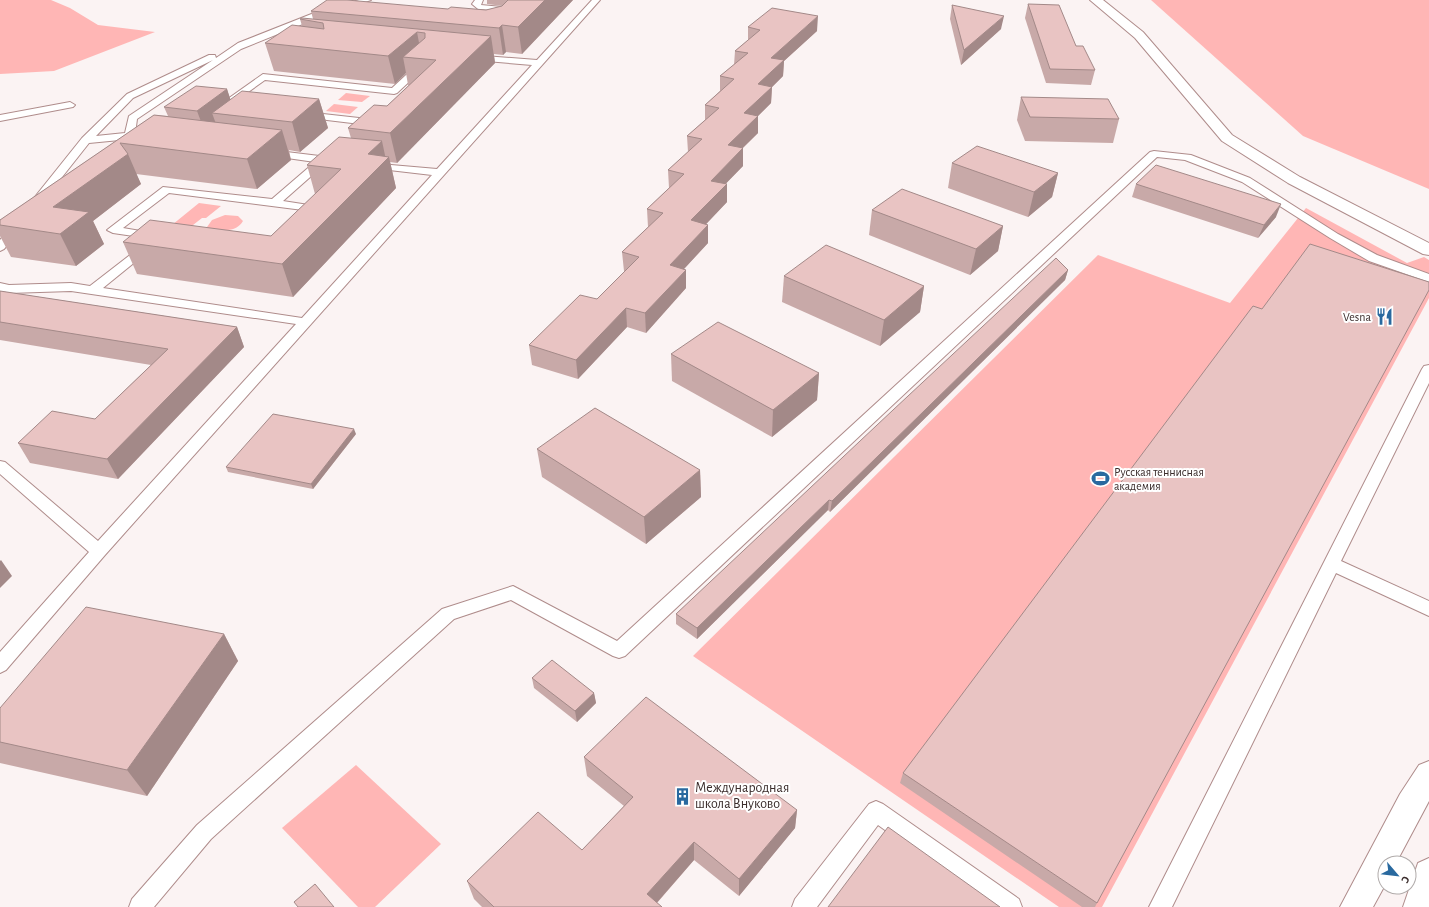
<svg xmlns="http://www.w3.org/2000/svg" width="1429" height="907" font-family="'Alegreya Sans',sans-serif">
  <style>
    .green { fill: #ffb6b5 }
    .lines { fill: none; stroke-linecap: round; stroke-linejoin: round }
    .service-casing { stroke: #af8c8b; stroke-width: 2 }
    .minor-casing { stroke: #af8c8b; stroke-width: 2 }
    .secondary-casing { stroke: #af8c8b; stroke-width: 2 }
    .service { fill: #fff; fill-rule: evenodd }
    .minor { fill: #fff; fill-rule: evenodd }
    .secondary { fill: #fff; fill-rule: evenodd }
    .wall { fill: #c8a9a8 }
    .shaded-wall { fill: #a38988 }
    .building { fill: #e9c4c3; stroke: #a38988 }
    .labels { text-anchor: middle; dominant-baseline: central; stroke-width: 4; stroke-linejoin: round; paint-order: stroke }
    .poi-label { font-size: 12px; fill: #3a2c2b; stroke: #fff; text-anchor: end }
    .near-poi-label { font-size: 14px; fill: #3a2c2b; stroke: #fff; text-anchor: start }
  </style>
  <rect width="100%" height="100%" fill="#fbf3f3"/>
  <g class="green">
    <path d="M0,0h51l19,8 28,17 57,7 -101,39 -54,3z"/>
    <path d="M1151,0h278v189l-126,-53z"/>
    <path d="M346,93l24,3 -8,6 -24,-2z"/>
    <path d="M334,104l24,3 -8,7 -24,-3z"/>
    <path d="M199,203l22,3 -15,12h-4l-18,14 -17,-3z"/>
    <path d="M1306,208l101,55 17,-6 5,3v38l-327,609h-43l-366,-251 405,-401 132,48z"/>
    <path d="M225,215l13,1 5,5c-7,12 -21,9 -33,9l-3,-3 5,-7z"/>
    <path d="M356,765l85,79 -66,63h-17l-76,-79z"/>
  </g>
  <g class="lines">
    <defs>
      <g id="service">
        <path d="M359,0h12l-51,17 -79,32 -104,70 -2,15 12,2 1,2 -1,2 -17,-1 -41,4 -49,62 -4,1 -6,-3 52,-65 45,-44 82,-39h6l1,3 22,-15 76,-30zM213,60l-84,56 -4,17 -29,3 37,-38z"/>
        <path d="M475,0h8l-2,5 32,3 4,2 -4,2 -35,-3 -6,-5z"/>
        <path d="M592,0h8l-495,555 -99,115 -6,3v-21l89,-100 -89,-78v-13l5,1 93,79 198,-217 -225,-33 -62,2 -9,-2v-8l9,2 62,-2 19,3 53,-41h8l2,2 -2,2 -48,39 199,30 130,-143 -60,-7 -4,-1 -1,-2 1,-2 69,6 95,-104 -58,-5 -3,-1v-4l66,5z"/>
        <path d="M422,62l4,3 -1,2 -28,26 -3,1 -129,-14 -35,25 -3,1 -5,-3 41,-29 129,14 27,-25z"/>
        <path d="M70,102l5,3 -2,2 -73,14v-6z"/>
        <path d="M305,112l72,8 5,3 -5,3 -75,-9 -2,-2z"/>
        <path d="M270,150l66,8 5,3 -5,3 -10,-1 -43,38 32,5 2,2 -8,9h-8l-2,-2 4,-5 -134,-17 -46,35 35,6 2,2 -2,2 -4,1 -41,-6 -6,-3 56,-43 109,12 43,-37 -49,-7 -1,-2 1,-2z"/>
        <path d="M1154,151l37,4 59,23 88,56 39,21 52,19v8l-60,-21 -39,-23 -88,-56 -57,-22 -28,-3 -532,499 -6,2 -6,-2 -102,-56 -57,19 -243,220 -57,68h-25l3,-8 65,-74 245,-216 71,-23 104,55 533,-489z"/>
        <path d="M16,225l6,3 -18,21 -4,2v-11l12,-14z"/>
        <path d="M1429,365v18l-88,178 88,40v15l-93,-43 -164,334h-23l273,-538 2,-3z"/>
        <path d="M876,801l7,3 136,95 3,8h-30l-114,-82 -61,82h-25l3,-8 74,-95z"/>
      </g>
      <g id="minor">
        <path d="M1090,0h13l40,32 89,103 68,42 129,66v12l-6,-1 -135,-71 -66,-42 -87,-103z"/>
        <path d="M1429,761v40l-33,62h-11v22l-12,22h-33l60,-113 19,-29z"/>
      </g>
      <path id="secondary" d="M1429,858v49h-26l15,-44z"/>
    </defs>
    <use href="#service" class="service-casing"/>
    <use href="#minor" class="minor-casing"/>
    <use href="#secondary" class="secondary-casing"/>
    <use href="#service" class="service"/>
    <use href="#minor" class="minor"/>
    <use href="#secondary" class="secondary"/>
  </g>
  <g class="wall">
    <path d="M487,0h86l-51,54 -16,-2 -3,3 -9,-1 1,9 -98,100 -7,-1 6,26 -103,109 -156,-23 -14,-32 148,-6 44,-42 -8,-29 44,-27 -3,-10 39,-22 22,-21h-1l-2,-12 -11,11 -121,-13 -9,-28 37,-17 -2,-7h13l-2,-8 137,-2 38,1 17,-4 -16,-2z"/>
    <path d="M1028,4l48,42 19,24 -4,15 -45,-2 -21,-65z"/>
    <path d="M952,5l49,24 -40,36 -11,-46z"/>
    <path d="M748,27l69,4 -33,30 -1,15 -11,11 -1,16 -13,13v17l-15,15v18l-18,18 2,18 -21,22 2,1v18l-24,26 2,19 -40,45 -19,-6 -49,52 -46,-14 -3,-20 68,-46 28,-28h-1l-2,-19 26,-25 -1,-18 22,-21 -1,-18 20,-18 -1,-16 18,-16v-15l15,-14v-15l14,-11 1,-14 13,-11z"/>
    <path d="M227,89l3,11 89,-1 9,29 -28,24 -11,-2 2,10 -34,29 -121,-15 5,10 -48,37 11,23 -28,22 -65,-9 -11,-21v-16l154,-105 14,1 -4,-9z"/>
    <path d="M1021,97l98,22 -6,24 -88,-2 -8,-21z"/>
    <path d="M952,163l106,10 -6,24 -24,20 -80,-29z"/>
    <path d="M1136,184l140,33 -18,21 -126,-41z"/>
    <path d="M872,210l131,16 -5,25 -28,24 -101,-40z"/>
    <path d="M1068,270l-3,10 -235,232 -2,-2 -131,129 -21,-15v-10z"/>
    <path d="M784,276l140,10 -4,26 -40,34 -98,-44z"/>
    <path d="M0,291l237,36 7,20 -126,132 -88,-16 -12,-20 77,-24 56,-54 -151,-25z"/>
    <path d="M671,354l148,19 -2,27 -45,37 -100,-56z"/>
    <path d="M356,434l-43,55 -85,-17 -2,-5z"/>
    <path d="M537,449l163,21 1,27 -55,47 -104,-67z"/>
    <path d="M224,634l14,27 -91,135 -147,-33v-55z"/>
    <path d="M532,678l62,15 2,10 -19,19 -43,-34z"/>
    <path d="M584,757l213,53 -2,18 -56,68 -45,-36 -37,43 5,4h-180l-8,-8 -7,-18 115,-31 42,-44 -37,-30z"/>
    <path d="M903,773l194,130 -2,4h-13l-182,-124z"/>
  </g>
  <g class="shaded-wall">
    <path d="M545,0h28l-51,54 -4,-27z"/>
    <path d="M818,16l-1,15 -33,30 -1,15 -11,11 -1,16 -27,27v-17l27,-55z"/>
    <path d="M1004,16l-3,13 -40,36 3,-15z"/>
    <path d="M502,25l4,27 -3,3 -4,-27z"/>
    <path d="M417,32l5,27 -19,-2 3,16 -11,11 -7,-28z"/>
    <path d="M491,36l4,27 -98,100 -7,-30z"/>
    <path d="M227,89l9,27 -24,-3 7,19 -11,8 -11,-29z"/>
    <path d="M319,99l9,29 -28,24 -8,-30z"/>
    <path d="M758,116v17l-30,29v-17z"/>
    <path d="M282,130l9,30 -34,29 -10,-30z"/>
    <path d="M382,141l4,19 3,-3 7,31 -103,109 -11,-33 86,-110z"/>
    <path d="M743,148v18l-32,33v-18z"/>
    <path d="M128,154l13,30 -48,37 11,23 -28,22 -16,-32 -7,-27z"/>
    <path d="M1058,173l-6,24 -24,20 6,-25z"/>
    <path d="M727,184v18l-35,37 -1,-19z"/>
    <path d="M1281,204l-5,13 -18,21 6,-13z"/>
    <path d="M708,225v18l-38,41v-19z"/>
    <path d="M1003,226l-5,25 -28,24 6,-26z"/>
    <path d="M686,270v18l-40,45 -1,-20z"/>
    <path d="M1068,270l-3,10 -235,232 2,-11z"/>
    <path d="M924,286l-4,26 -40,34 4,-26z"/>
    <path d="M626,308l1,19 -49,52 -2,-19z"/>
    <path d="M237,327l7,20 -126,132 -11,-20z"/>
    <path d="M819,373l-2,27 -45,37 1,-27z"/>
    <path d="M354,429l2,5 -43,55 -2,-5z"/>
    <path d="M700,470l1,27 -55,47 -2,-27z"/>
    <path d="M829,500l-1,10 -131,129v-11z"/>
    <path d="M1,560l11,16 -12,12v-27z"/>
    <path d="M224,634l14,27 -91,135 -20,-26z"/>
    <path d="M594,693l2,10 -19,19 -2,-11z"/>
    <path d="M797,810l-2,18 -56,68v-17z"/>
    <path d="M694,842v18l-41,47 -6,-13z"/>
  </g>
  <g class="building">
    <path d="M327,0h20l101,9 3,-2 35,3 16,-4 6,-6h37l-27,27 -16,-2 -3,3 -188,-17z"/>
    <path d="M1028,4l31,1 17,41h7l12,24 -45,-1z"/>
    <path d="M952,5l52,11 -40,34z"/>
    <path d="M772,8l46,8 -47,42 13,2 -26,24 14,3 -28,26 14,3 -30,29 15,3 -32,33 16,3 -36,36 17,5 -38,40 16,5 -41,43 -19,-5 -50,52 -47,-15 51,-50 17,4 42,-42 -17,-5 41,-39 -16,-4 37,-35 -16,-4 34,-31 -15,-3 32,-28 -14,-3 29,-26 -14,-3 28,-23 -13,-2 25,-21 -12,-3z"/>
    <path d="M302,18l189,18 -101,97 -42,-5 26,-23 13,1 49,-46 -33,-3 22,-19v-5l-8,-1 -29,24 -123,-13 27,-18 32,4 -1,-6 -23,-4z"/>
    <path d="M196,86l31,3 -30,22 -33,-4z"/>
    <path d="M242,91l77,8 -27,23 -80,-9z"/>
    <path d="M1021,97l87,2 11,20 -89,-2z"/>
    <path d="M154,115l128,15 -35,29 -127,-16 8,11 -75,53 36,5 -29,22 -60,-9v-5z"/>
    <path d="M339,137l43,4 -14,13 21,3 -107,107 -159,-22 27,-22 121,16 70,-67 -34,-4z"/>
    <path d="M977,146l81,27 -24,19 -82,-29z"/>
    <path d="M1156,165l125,39 -17,21 -128,-41z"/>
    <path d="M902,189l101,37 -27,23 -104,-39z"/>
    <path d="M1310,244l119,38v8l-332,613 -194,-130 350,-467 9,3z"/>
    <path d="M826,245l98,41 -40,34 -100,-44z"/>
    <path d="M1056,258l12,12 -236,231 -3,-1 -132,128 -21,-14 217,-204z"/>
    <path d="M0,291l237,36 -130,132 -89,-16 34,-32 43,8 73,-70 -168,-27z"/>
    <path d="M718,322l101,51 -46,37 -102,-56z"/>
    <path d="M595,408l105,62 -56,47 -107,-68z"/>
    <path d="M273,414l81,15 -43,55 -85,-17z"/>
    <path d="M86,607l138,27 -97,136 -127,-28v-34z"/>
    <path d="M552,660l42,33 -19,18 -43,-33z"/>
    <path d="M646,697l151,113 -58,69 -45,-37 -47,52 15,13h-168l-27,-26 71,-69 44,38 51,-53 -49,-40z"/>
    <path d="M888,827l112,80h-172z"/>
    <path d="M315,884l19,23h-36l-4,-5z"/>
  </g>
  <defs>
    <symbol id="restaurant-bare" viewBox="-9 -9 18 18"><path d="M-5-6h1v4h1v-4h1v4h1v-4h1v5L-1.5 .5V6h-2V.5L-5-1ZM5-6V6H3V1.5H1.5Q1.5-4 5-6Z" fill="#29699f" stroke="#fff" stroke-width="2.5" paint-order="stroke"/></symbol>
    <symbol id="stadium-bare" viewBox="-9 -9 18 18"><path d="M0-5a6.5 5 0 1 0 0 10a6.5 5 0 1 0 0-10ZM-3.5-1.8h7v3.6h-7Z" fill="#29699f" stroke="#fff" stroke-width="2.5" paint-order="stroke"/></symbol>
    <symbol id="building-bare" viewBox="-9 -9 18 18"><path d="M-4-6H4V6H1V3H-1V6H-4ZM-2.5-4.3h1.7v1.8h-1.7ZM.8-4.3h1.7v1.8H.8ZM-2.5-1h1.7V.8h-1.7ZM.8-1h1.7V.8H.8Z" fill="#29699f" stroke="#fff" stroke-width="2.5" paint-order="stroke"/></symbol>
  </defs>
  <g fill-rule="evenodd">
    <use href="#restaurant-bare" x="1372" y="304" width="25" height="25"/>
    <use href="#stadium-bare" x="1088" y="466" width="25" height="25"/>
    <use href="#building-bare" x="670" y="784" width="25" height="25"/>
  </g>
  <g class="labels">
    <g class="poi-label">
      <text x="1371" y="317">Vesna</text>
      <text x="1114" y="472" text-anchor="start">Русская теннисная<tspan x="1114" dy="14">академия</tspan></text>
    </g>
    <g class="near-poi-label">
      <text x="695" y="788">Международная<tspan x="695" dy="16">школа Внуково</tspan></text>
    </g>
  </g>
  <g transform="translate(1397 875) rotate(118)"><circle r="19" fill="#ffffff" stroke="#b0abaa"/>
  <path d="M0-3L7 15L0 10L-7 15Z" fill="#29699f"/>
  <text y="-6" font-size="11" font-weight="bold" text-anchor="middle" fill="#3a2c2b">С</text>
  </g>
</svg>
